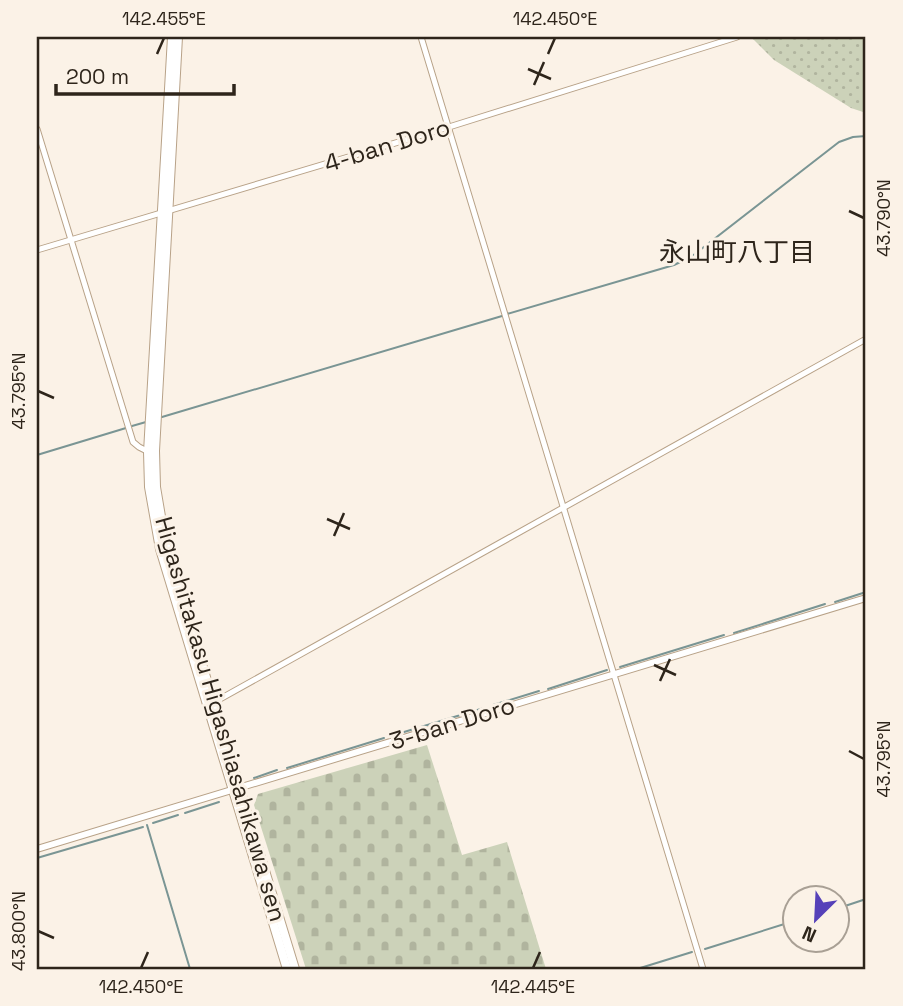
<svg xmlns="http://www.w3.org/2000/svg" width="903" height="1006" font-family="'Space Grotesk','Noto Sans JP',sans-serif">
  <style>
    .grass { fill: url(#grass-dots) }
    .cemetery { fill: url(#cemetery-stones) }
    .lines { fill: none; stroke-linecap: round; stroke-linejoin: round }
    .stream { stroke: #7a9594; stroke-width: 2 }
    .minor-casing { stroke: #b8a288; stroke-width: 7 }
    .tertiary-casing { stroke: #b8a288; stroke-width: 8 }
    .primary-casing { stroke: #b8a288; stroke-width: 10 }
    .minor { stroke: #fff; stroke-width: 5 }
    .tertiary { stroke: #fff; stroke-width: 6 }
    .primary { stroke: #fff; stroke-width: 8 }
    .ticks { fill: none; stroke: #2e251b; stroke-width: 2.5 }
    .labels { text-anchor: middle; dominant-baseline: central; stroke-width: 6; stroke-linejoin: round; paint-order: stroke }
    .street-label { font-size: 24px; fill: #2e251b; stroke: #fbf2e7 }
    .neighbourhood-label { font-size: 26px; fill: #2e251b; stroke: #fbf2e7 }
    .neatline { fill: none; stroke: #2e251b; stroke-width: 2.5 }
    .ticks-label { font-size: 18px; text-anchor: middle; fill: #2e251b }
  </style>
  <defs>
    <pattern id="grass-dots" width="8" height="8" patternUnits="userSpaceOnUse" patternTransform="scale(1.75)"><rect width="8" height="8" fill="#ccd2b9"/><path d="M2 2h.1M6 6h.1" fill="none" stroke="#b0b49e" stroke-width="1.8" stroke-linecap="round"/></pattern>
    <pattern id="cemetery-stones" width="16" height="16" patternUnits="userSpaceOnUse" patternTransform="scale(1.75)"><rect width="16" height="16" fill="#ccd2b9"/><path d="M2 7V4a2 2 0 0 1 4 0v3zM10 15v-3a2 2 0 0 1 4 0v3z" fill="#b0b49e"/></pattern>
  </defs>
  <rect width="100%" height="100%" fill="#fbf2e7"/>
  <path class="grass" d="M751,37h110l5,3v73l-15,-5 -77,-48z"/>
  <path class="cemetery" d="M427,745l35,110 45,-13 39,127h-240l-52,-164 4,-11z"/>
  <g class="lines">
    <g class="stream">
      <path d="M507,314l167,-49 17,-8 148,-115 14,-5 13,-1"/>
      <path d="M162,417l340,-101"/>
      <path d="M132,426l14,-4"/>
      <path d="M37,455l89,-27"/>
      <path d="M835,602l31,-10"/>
      <path d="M734,633l91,-29"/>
      <path d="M620,667l104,-32"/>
      <path d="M548,689l59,-19"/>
      <path d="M493,705l46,-14"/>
      <path d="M394,735l90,-27"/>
      <path d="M287,768l97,-30"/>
      <path d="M254,778l23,-8"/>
      <path d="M185,813l34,-11"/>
      <path d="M153,823l25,-8"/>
      <path d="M147,825l43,144"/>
      <path d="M37,858l106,-31"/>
      <path d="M836,909l30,-10"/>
      <path d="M705,949l89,-28"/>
      <path d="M637,969l55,-17"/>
    </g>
    <defs>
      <g id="minor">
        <path d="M421,37l282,932"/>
        <path d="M37,129l96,313 6,5 10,5"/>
        <path d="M37,250l412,-123 288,-90"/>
        <path d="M211,704l655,-365"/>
      </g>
      <path id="tertiary" d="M37,849l829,-251"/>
      <g id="primary">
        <path d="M172,37l-24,415 1,35 11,62 127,420"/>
        <path d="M178,37l-23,414 1,36 10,59 129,423"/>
      </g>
    </defs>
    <use href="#minor" class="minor-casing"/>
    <use href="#tertiary" class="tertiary-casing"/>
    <use href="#primary" class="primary-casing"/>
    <use href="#minor" class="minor"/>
    <use href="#tertiary" class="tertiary"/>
    <use href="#primary" class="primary"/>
  </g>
  <path class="ticks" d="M157,54l7,-16M548,54l7,-16M528,69l23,10M534,85l10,-23M849,211l15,7M38,391l16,7M327,519l23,10M334,536l10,-23M654,665l22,10M660,681l10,-22M849,751l15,8M38,931l16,7M141,968l7,-16M533,968l7,-16"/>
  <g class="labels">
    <g class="street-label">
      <text transform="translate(387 145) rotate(-17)">4-ban Doro</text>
      <text transform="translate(221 719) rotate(74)">Higashitakasu Higashiasahikawa sen</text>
      <text transform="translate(452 723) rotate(-17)">3-ban Doro</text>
    </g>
    <g class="neighbourhood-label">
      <text x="737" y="252">永山町八丁目</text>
    </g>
  </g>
  <rect width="903" height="1006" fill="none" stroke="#fbf2e7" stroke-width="77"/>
  <g transform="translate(816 919) rotate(204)"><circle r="33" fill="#fbf2e7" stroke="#a9a095" stroke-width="2"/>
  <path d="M0-5L12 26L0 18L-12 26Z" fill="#5641b9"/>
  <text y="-10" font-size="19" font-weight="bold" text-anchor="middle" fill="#2e251b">N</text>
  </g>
  <path d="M56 84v10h178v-10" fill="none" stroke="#2e251b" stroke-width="3.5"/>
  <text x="66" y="84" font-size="21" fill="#2e251b" stroke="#fbf2e7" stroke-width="5" paint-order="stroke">200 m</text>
  <rect x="38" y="38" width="826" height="930" class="neatline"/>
  <g class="ticks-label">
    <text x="164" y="25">142.455°E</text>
    <text x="555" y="25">142.450°E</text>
    <text transform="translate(884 218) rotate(-90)" y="6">43.790°N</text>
    <text transform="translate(19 391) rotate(-90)" y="6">43.795°N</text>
    <text transform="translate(884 759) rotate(-90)" y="6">43.795°N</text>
    <text transform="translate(19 931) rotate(-90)" y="6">43.800°N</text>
    <text x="141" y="993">142.450°E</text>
    <text x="533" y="993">142.445°E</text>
  </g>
</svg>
